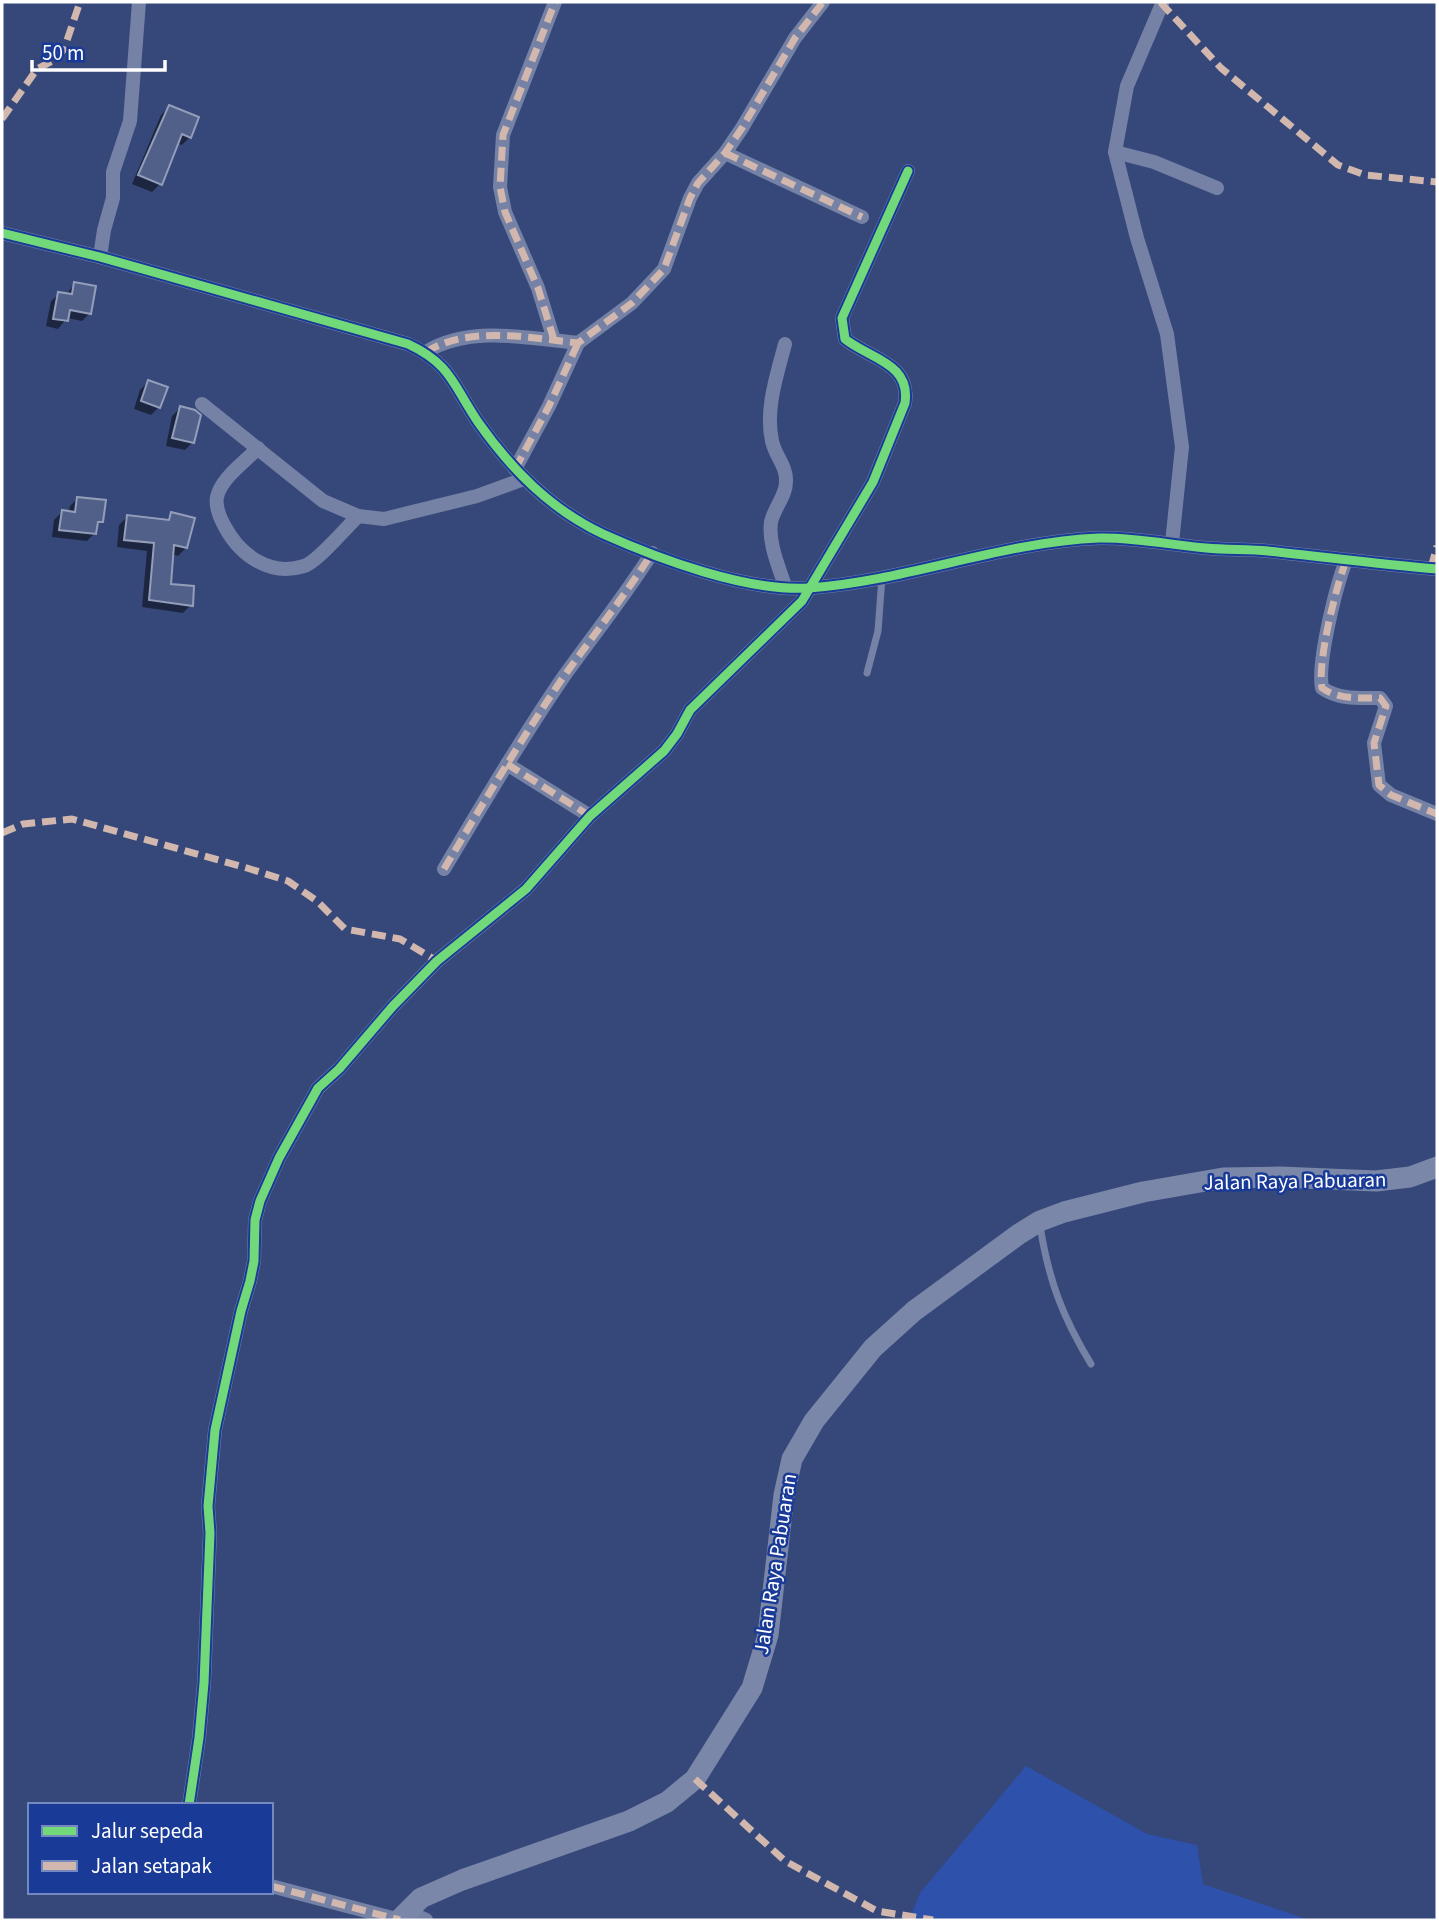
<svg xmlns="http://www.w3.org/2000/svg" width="1439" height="1922" font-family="'Source Sans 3',sans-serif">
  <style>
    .green { fill: #2e51ac }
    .shadow { fill: #0007 }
    .building { fill: #516088; stroke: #949eba; stroke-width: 2 }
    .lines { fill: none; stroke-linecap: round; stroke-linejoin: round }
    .lane { stroke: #7582a5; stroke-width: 7 }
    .street { stroke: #7582a5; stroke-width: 14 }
    .secondary { stroke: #7a87a9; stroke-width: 21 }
    .quiet { stroke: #d1b7ad; stroke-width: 7; stroke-dasharray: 14 7; stroke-linecap: butt }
    .cycleway-casing { stroke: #193a97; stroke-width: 13 }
    .cycleway { stroke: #71d979; stroke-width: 9 }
    .labels { text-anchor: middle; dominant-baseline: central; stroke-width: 5; stroke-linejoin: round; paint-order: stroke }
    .street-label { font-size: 21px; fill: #fff; stroke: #193a97 }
  </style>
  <rect width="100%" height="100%" fill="#36487a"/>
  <path class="green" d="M1026,1766l121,68 50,11 6,39 106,36h-400l11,-27z"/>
  <g class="shadow">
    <path d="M169,107l21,30 -8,8 -6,-2 -16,41 -8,8 -20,-8 29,-69z"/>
    <path d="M74,284l16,29 -8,8 -15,-3 -9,11 -12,-3 5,-25 8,-7 7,1z"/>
    <path d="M148,382l11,25 -8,8 -17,-6 6,-19z"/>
    <path d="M180,408l13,34 -8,8 -19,-4 6,-30z"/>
    <path d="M78,498l23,23 -6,7v5l-8,8 -35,-4 2,-17 8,-8 7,1 1,-7z"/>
    <path d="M172,514l14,34 -8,8 -6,-2 -3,32 22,19 -8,8 -41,-6 5,-56 -30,-4 2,-22 8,-8 38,4z"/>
  </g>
  <g class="building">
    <path d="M169,105l30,12 -8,21 -9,-4 -20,51 -24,-10z"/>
    <path d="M74,282l22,4 -5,28 -21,-4 -2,11 -15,-2 5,-27 14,2z"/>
    <path d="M148,380l20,7 -8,21 -19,-7z"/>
    <path d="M180,406l15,4 6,5 -7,28 -22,-5z"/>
    <path d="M77,497l29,3 -3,22h-5l-2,12 -37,-4 3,-20 13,2z"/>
    <path d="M171,512l24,6 -8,30 -13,-3 -3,39 23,2 -1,20 -44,-6 5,-57 -30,-3 3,-25 42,5z"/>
  </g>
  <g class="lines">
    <g class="lane">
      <path d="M867,673l11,-42 4,-54"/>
      <path d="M1040,1226c9,55 22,90 51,138"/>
    </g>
    <g class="street">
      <path d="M1162,4l-35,82 -12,66 22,86 30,96 15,113 -10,96"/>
      <path d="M1115,152l39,10 63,26"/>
      <path d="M725,153l137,64"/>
      <path d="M2,233l98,24 308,87c43,20 45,41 70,78 33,47 72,87 125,112 56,25 144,58 206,54 98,-7 192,-46 290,-50 35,-1 72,7 107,10 21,2 42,1 62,3 57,6 113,13 169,18"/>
      <path d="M100,257l4,-27 9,-32v-26l17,-51 9,-119"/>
      <path d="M554,340l-16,-52 -33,-76 -5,-25 3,-52 52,-133"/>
      <path d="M785,344c-8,31 -20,65 -13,97 3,15 15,25 14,41 0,14 -12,26 -15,40 -3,21 8,45 14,64"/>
      <path d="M426,352c43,-27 104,-14 152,-9l54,-40 32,-34 26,-71 8,-15 27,-30 17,-25 53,-90 28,-36"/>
      <path d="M202,404l121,97 35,15 26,3 93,-23 47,-17"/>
      <path d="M258,448c-13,14 -37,30 -41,49 -2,10 3,21 8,30 15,28 45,50 79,39 12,-3 43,-39 54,-50"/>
      <path d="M515,469l34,-63 29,-63"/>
      <path d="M1346,561c-10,25 -29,102 -24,127 17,12 38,10 58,10l6,8 -12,37 5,42 12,10 46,19"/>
      <path d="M507,764l83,52"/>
      <path d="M444,869c38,-64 76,-128 118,-190 30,-42 62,-82 90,-126"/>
      <path d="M189,1805l10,-67 5,-55 6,-150 -2,-27 7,-76 26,-119 9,-30 4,-20 1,-41 5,-19 19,-43 39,-70 21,-19 54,-63 44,-45 89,-72 64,-73 74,-65 13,-17 13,-24 112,-109 71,-119 32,-79c6,-40 -35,-44 -60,-64l-3,-21 66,-147"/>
      <path d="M271,1886l129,34"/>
      <path d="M406,1911l20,9"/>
    </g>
    <path class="secondary" d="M399,1920l22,-22 41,-18 167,-59 38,-19 28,-23 57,-91 16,-53 16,-140 8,-36 22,-38 59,-73 41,-37 105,-77 21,-13 24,-9 79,-20 80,-14 57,-1 96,4 34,-4 27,-10"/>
    <g class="quiet">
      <path d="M1163,2l-1,2 59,64 117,97 27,10 72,7"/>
      <path d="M2,119l35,-50 19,-10 8,-10 16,-47"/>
      <path d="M725,153l137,64"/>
      <path d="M554,340l-16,-52 -33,-76 -5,-25 3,-52 52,-133"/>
      <path d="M426,352c43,-27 104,-14 152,-9l54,-40 32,-34 26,-71 8,-15 27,-30 17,-25 53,-90 28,-36"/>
      <path d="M515,469l34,-63 29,-63"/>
      <path d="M1346,561c-10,25 -29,102 -24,127 17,12 38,10 58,10l6,8 -12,37 5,42 12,10 46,19"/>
      <path d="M1431,568l6,-22"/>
      <path d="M507,764l83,52"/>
      <path d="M2,833l21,-9 49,-5 175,49 41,13 29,20 28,28 55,10 37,22"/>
      <path d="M444,869c38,-64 76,-128 118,-190 30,-42 62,-82 90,-126"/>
      <path d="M695,1779l90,82 92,50 56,9"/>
      <path d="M271,1886l129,34"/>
    </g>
    <defs>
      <g id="cycleway">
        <path d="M2,233l98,24 308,87c43,20 45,41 70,78 33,47 72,87 125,112 56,25 144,58 206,54 98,-7 192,-46 290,-50 35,-1 72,7 107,10 21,2 42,1 62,3 57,6 113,13 169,18"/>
        <path d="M189,1805l10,-67 5,-55 6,-150 -2,-27 7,-76 26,-119 9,-30 4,-20 1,-41 5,-19 19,-43 39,-70 21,-19 54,-63 44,-45 89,-72 64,-73 74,-65 13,-17 13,-24 112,-109 71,-119 32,-79c6,-40 -35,-44 -60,-64l-3,-21 66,-147"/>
      </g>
    </defs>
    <use href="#cycleway" class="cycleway-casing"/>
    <use href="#cycleway" class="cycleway"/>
  </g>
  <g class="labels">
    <g class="street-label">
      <text transform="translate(1295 1181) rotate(-1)">Jalan Raya Pabuaran</text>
      <text transform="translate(775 1564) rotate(-81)">Jalan Raya Pabuaran</text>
    </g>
  </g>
  <rect width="1439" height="1922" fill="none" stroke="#ffffff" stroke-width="7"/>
  <rect x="28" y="1803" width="245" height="91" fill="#193a97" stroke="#7589c1" stroke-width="2"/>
  <rect x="42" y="1826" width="35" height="10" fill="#71d979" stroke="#7589c1" stroke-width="2"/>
  <text x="91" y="1838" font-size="21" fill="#ffffff">Jalur sepeda</text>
  <rect x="42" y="1861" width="35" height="10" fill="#d1b7ad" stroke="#7589c1" stroke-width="2"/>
  <text x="91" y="1873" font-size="21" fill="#ffffff">Jalan setapak</text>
  <path d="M32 60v10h133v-10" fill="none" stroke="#ffffff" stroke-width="3.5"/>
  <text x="42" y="60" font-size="21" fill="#ffffff" stroke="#193a97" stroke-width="5" paint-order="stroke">50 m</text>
</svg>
